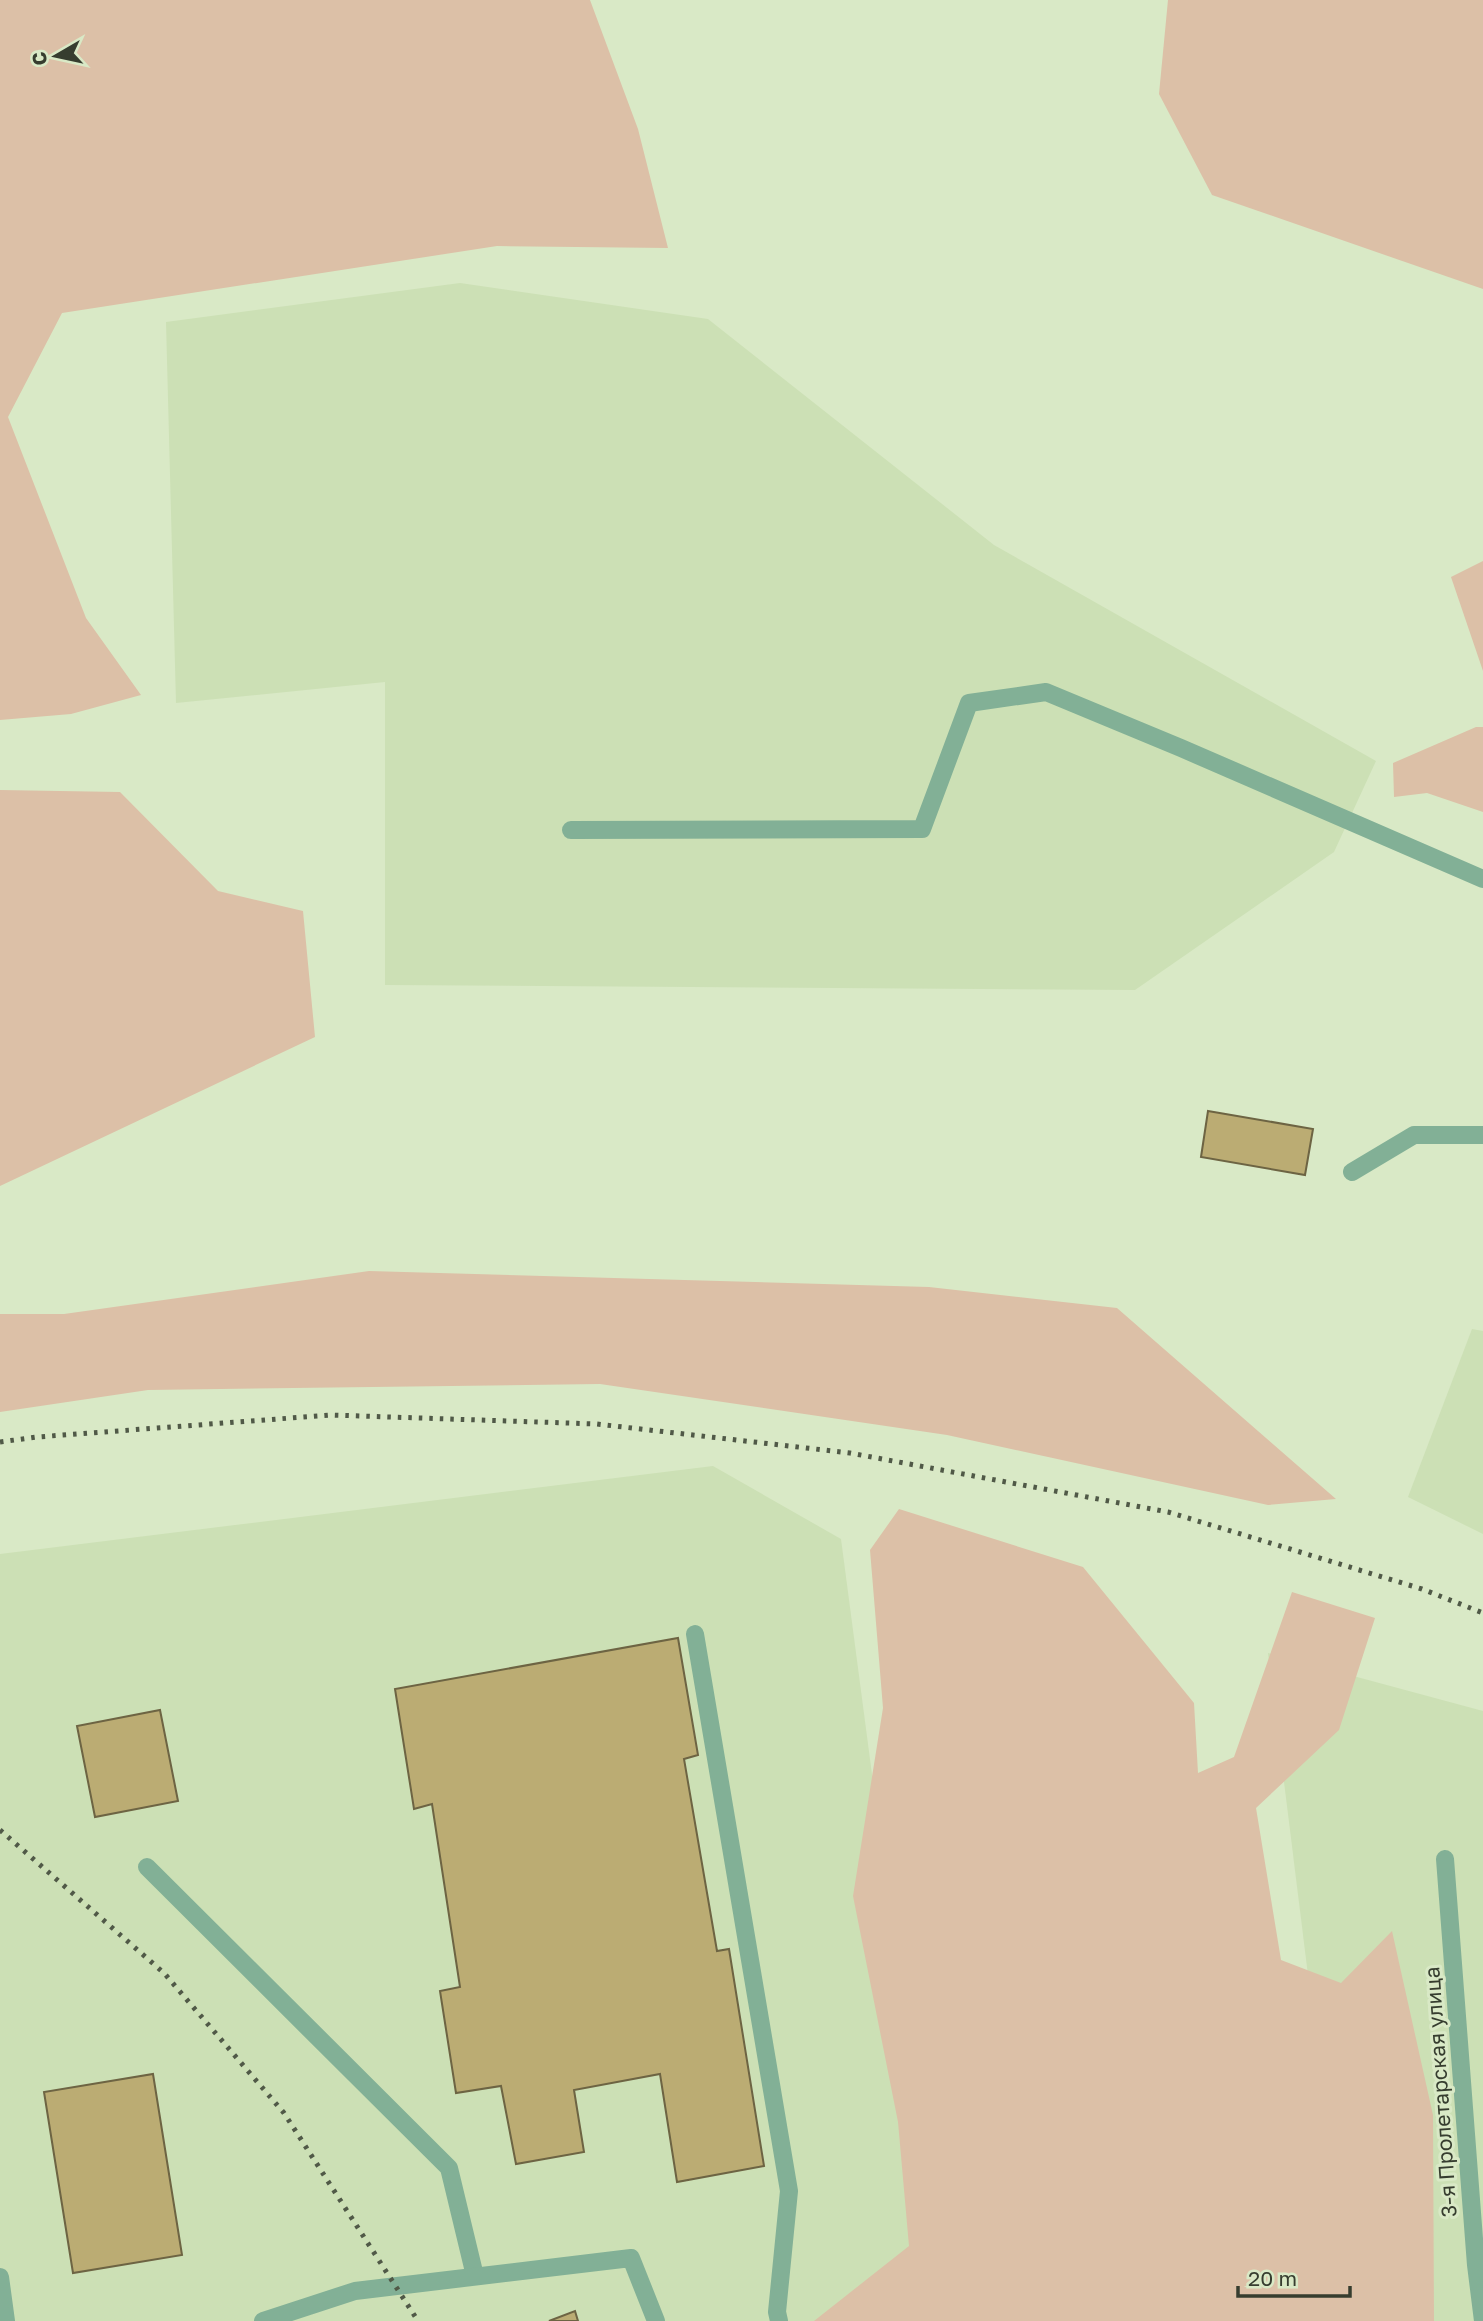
<svg xmlns="http://www.w3.org/2000/svg" width="1483" height="2321" font-family="'Golos Text',sans-serif">
  <style>
    .built { fill: #cce0b5 }
    .green { fill: #dcc0a7 }
    .building { fill: #bbac73; stroke: #6d6443; stroke-width: 2 }
    .lines { fill: none; stroke-linecap: round; stroke-linejoin: round }
    .lane { stroke: #82b096; stroke-width: 18 }
    .street { stroke: #82b096; stroke-width: 18 }
    .rail { stroke: #505947; stroke-width: 5; stroke-dasharray: 3.5 7; stroke-linecap: butt }
    .labels { text-anchor: middle; dominant-baseline: central; stroke-width: 6; stroke-linejoin: round; paint-order: stroke }
    .street-label { font-size: 21px; fill: #363d2f; stroke: #d9e9c6 }
  </style>
  <rect width="100%" height="100%" fill="#d9e9c6"/>
  <g class="built">
    <path d="M460,283l248,36 286,226 382,216 -42,91 -199,138 -750,-5v-303l-209,21 -10,-381z"/>
    <path d="M1472,1329l11,2v203l-75,-37z"/>
    <path d="M713,1466l128,73 103,782h-944v-767z"/>
    <path d="M1268,1653l215,58v610h-132z"/>
  </g>
  <g class="green">
    <path d="M0,0h590l48,129 30,119 -171,-2 -435,67 -54,104 78,201 55,77 -70,19 -71,6z"/>
    <path d="M1168,0h315v289l-271,-94 -53,-101z"/>
    <path d="M1483,561v110l-32,-94z"/>
    <path d="M1476,727h7v85l-56,-19 -33,4 -1,-34z"/>
    <path d="M0,790l120,2 98,99 85,20 12,126 -315,149z"/>
    <path d="M369,1271l560,16 188,21 219,191 -68,6 -321,-70 -347,-51 -452,6 -148,22v-98h64z"/>
    <path d="M899,1509l184,58 111,136 4,70 36,-16 58,-165 83,26 -36,112 -83,78 25,152 60,23 51,-52 41,184 1,206h-620l95,-75 -11,-124 -45,-226 30,-188 -13,-158z"/>
  </g>
  <g class="building">
    <path d="M1208,1111l105,18 -8,46 -104,-18z"/>
    <path d="M678,1638l20,117 -14,4 33,192 12,-2 35,217 -87,16 -17,-108 -86,16 10,62 -68,12 -15,-78 -45,7 -16,-102 20,-4 -28,-183 -18,5 -19,-120z"/>
    <path d="M160,1710l18,91 -83,16 -18,-91z"/>
    <path d="M153,2074l29,181 -109,18 -29,-181z"/>
    <path d="M575,2311l3,10h-29z"/>
  </g>
  <g class="lines">
    <g class="lane">
      <path d="M571,830l351,-1 47,-126 77,-11 135,56 302,131"/>
      <path d="M1352,1172l62,-37h69"/>
      <path d="M695,1634l94,557 -12,121 2,9"/>
      <path d="M147,1867l302,301 26,108"/>
      <path d="M0,2277l6,44"/>
      <path d="M263,2321l92,-30 276,-33 25,63"/>
    </g>
    <path class="street" d="M1445,1859l31,406 7,56"/>
    <g class="rail">
      <path d="M0,1442l37,-5 294,-22 266,9 253,29 318,59 254,77 61,24"/>
      <path d="M0,1830l164,143 120,140 134,208"/>
    </g>
  </g>
  <g class="labels">
    <g class="street-label">
      <text transform="translate(1440 2092) rotate(-94)">3-я Пролетарская улица</text>
    </g>
  </g>
  <g transform="translate(56 56) rotate(261)" stroke="#d9e9c6" stroke-width="5" paint-order="stroke">
  <path d="M0-5L12 26L0 18L-12 26Z" fill="#363d2f"/>
  <text y="-10" font-size="19" font-weight="bold" text-anchor="middle" fill="#363d2f">С</text>
  </g>
  <path d="M1238 2286v10h112v-10" fill="none" stroke="#363d2f" stroke-width="3.5"/>
  <text x="1248" y="2286" font-size="21" fill="#363d2f" stroke="#d9e9c6" stroke-width="5" paint-order="stroke">20 m</text>
</svg>
